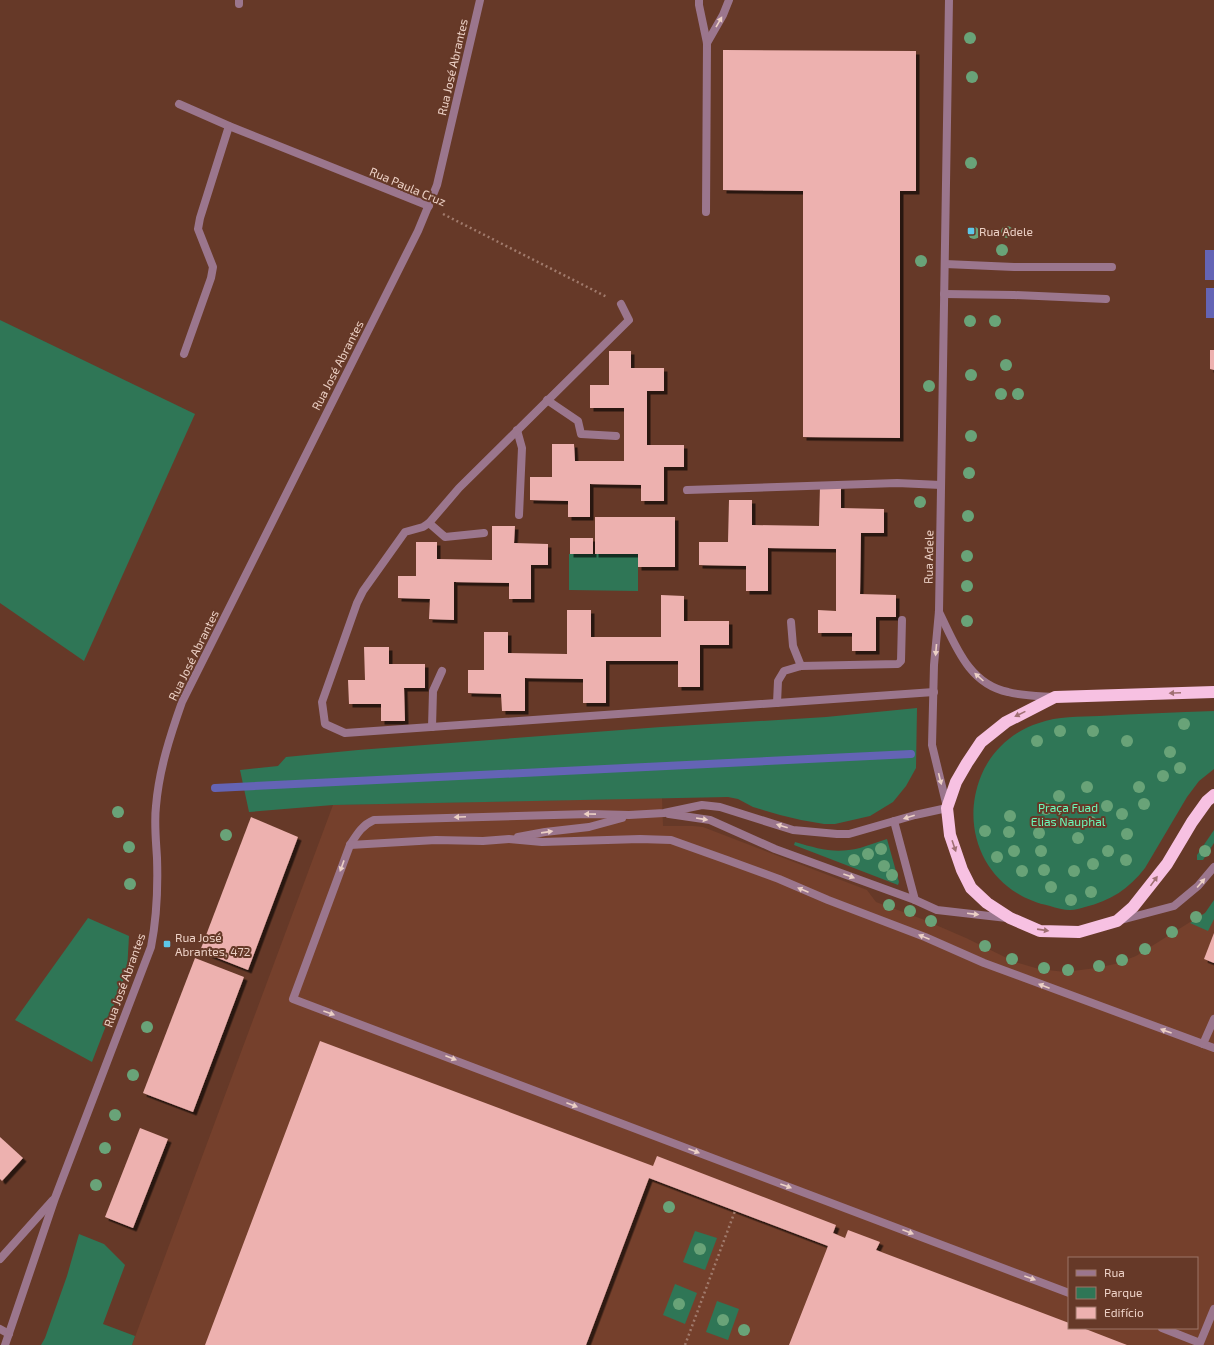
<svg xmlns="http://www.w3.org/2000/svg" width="1214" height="1345" font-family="'Exo 2',sans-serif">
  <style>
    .built { fill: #75402c; fill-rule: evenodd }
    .green { fill: #2f7656 }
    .water { fill: #6464b5 }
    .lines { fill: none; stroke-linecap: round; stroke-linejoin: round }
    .stream { stroke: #6464b5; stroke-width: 8 }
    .building { fill: #edb1af; filter: url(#shadow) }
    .path { stroke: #a07a6c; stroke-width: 2.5; stroke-dasharray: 2 3; stroke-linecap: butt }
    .lane { stroke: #9b768d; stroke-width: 8 }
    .street { stroke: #9b768d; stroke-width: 8 }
    .highway { stroke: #f7c1e2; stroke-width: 12 }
    .tree { fill: #69a378 }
    .oneway { fill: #ecd0c5 }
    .oneway2 { fill: #a06f72 }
    .poi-dot { fill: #5dc7e8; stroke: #663928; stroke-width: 1.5 }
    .labels { text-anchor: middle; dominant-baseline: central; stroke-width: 4; stroke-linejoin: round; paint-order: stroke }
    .street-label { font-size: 12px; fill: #ecd0c5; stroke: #663928 }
    .poi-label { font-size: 12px; fill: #ecd0c5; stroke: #663928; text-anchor: start }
    .park-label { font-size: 12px; fill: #6bfaba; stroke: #663928 }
  </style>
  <defs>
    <filter id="shadow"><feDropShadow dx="3.5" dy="3.5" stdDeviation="0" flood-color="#0009"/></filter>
  </defs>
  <rect width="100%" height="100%" fill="#663928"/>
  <path class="built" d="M662,798l1,28h30l10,1 164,63 9,12 46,17 44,19 49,24 24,7 26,3 31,-4 19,-4 21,-8 78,-49v438h-1082l201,-540zM1069,1258h128v70h-128z"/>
  <g class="green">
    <path d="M0,320l195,94 -111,247 -84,-58z"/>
    <path d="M569,554h69v37l-69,-1z"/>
    <path d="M917,708l-1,60 -10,18 -13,16 -23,14 -35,8h-11l-23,-4 -21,-5 -27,-8 -15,-8 -10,-2 -395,8 -84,7 -9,-42 38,-4 8,-9 72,-7 303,-23 165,-10z"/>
    <path d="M1214,711v58l-15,12 -12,16 -42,71c-16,21 -35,33 -60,39 -4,1 -10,3 -15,3 -6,0 -14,-2 -20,-4 -61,-12 -92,-73 -69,-130 10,-25 32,-45 58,-53 19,-7 40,-6 60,-7 38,-2 77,-4 115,-5z"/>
    <path d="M1214,830v13l-11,17h-6v-5z"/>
    <path d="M887,839l12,43 -1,3 -104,-40 1,-3c24,7 40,12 65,6 9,-3 18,-6 27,-9z"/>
    <path d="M1214,900v19l-6,12 -18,-8 15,-10z"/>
    <path d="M88,918l41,18 -2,35 -35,91 -77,-42z"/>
    <path d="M695,1231l22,7 -12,32 -22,-8z"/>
    <path d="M79,1234l25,10 21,21 -22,59 32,12 -3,9h-91l4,-7 22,-62z"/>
    <path d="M675,1284l22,9 -12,31 -22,-9z"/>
    <path d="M717,1301l22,8 -11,31 -22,-8z"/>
  </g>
  <g class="water">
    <rect x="1205" y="250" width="9" height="30"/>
    <rect x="1206" y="288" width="8" height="30"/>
  </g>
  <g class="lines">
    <path class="stream" d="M215,788l696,-34"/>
  </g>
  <g class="building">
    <path d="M723,50l193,1v140h-16v247l-97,-1v-246l-80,-1z"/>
    <path d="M1210,350h4v20l-4,-1z"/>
    <path d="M609,351h22v17h33v23h-17v54h37v22h-20v34h-23v-16l-51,-1v33h-22v-16l-38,-1v-23h22v-33h22l1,17h49v-53h-34v-23h19z"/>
    <path d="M820,486h21v22l43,1v24h-23l-1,61 36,1v22h-20v34h-24v-18h-34v-23l18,1v-62l-68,-1v43h-22v-25l-47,-1v-23h29l1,-42h23v25l67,1z"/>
    <path d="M595,517h80v50h-37v-13h-43z"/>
    <path d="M492,526h23l-1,17 34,1v21h-17v34h-22v-16l-55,-1v38l-25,-1 1,-20 -32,-1v-22h18v-34h21v17l55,1z"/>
    <rect x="570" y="538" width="23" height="16"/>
    <path d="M661,595l23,1v25h45v24h-29v42h-22v-26h-72v42h-23v-24l-58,-1v33h-23l-1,-17 -33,-1v-23h16v-38h24v21l59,1v-44h24v27h70z"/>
    <path d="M364,647h25v17h36v24h-21l1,33h-24v-17h-32l-1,-24h17z"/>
    <path d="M251,817l47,20 -50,133 -48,-19z"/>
    <path d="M1214,933v30l-10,-4z"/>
    <path d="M195,958l49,19 -51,135 -50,-19z"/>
    <path d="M320,1041l333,125 4,-10 179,69 -3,8 12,5 3,-8 32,12 -4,8 193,73v5h14l44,17h-338l39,-99 -179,-68 -63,167h-381z"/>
    <path d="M140,1128l28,11 -35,89 -28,-11z"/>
    <path d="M0,1137l23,21 -21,23 -2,-2z"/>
  </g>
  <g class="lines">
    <g class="path">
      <path d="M443,214l164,83"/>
      <path d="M685,1345l50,-134"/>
    </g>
    <g class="lane">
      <path d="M699,0v5l8,38 -1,169"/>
      <path d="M239,4v-4"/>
      <path d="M707,43l16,-28 6,-15"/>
      <path d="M184,354l27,-76 2,-11 -15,-38 2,-11 29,-92"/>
      <path d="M547,400l31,21 3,13 35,2"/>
      <path d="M517,430l5,18 -3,67"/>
      <path d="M429,523l16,14 39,-4"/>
      <path d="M791,622l2,24 8,20"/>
      <path d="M777,703l1,-22 6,-10 17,-5 97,-2 3,-3 1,-41"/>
      <path d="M432,727l1,-36 9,-20"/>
      <path d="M947,808l-32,7 -66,19h-12l-44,-4 -73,-23 -18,-2 -38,8 -35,2 -39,-1 -216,6c-12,5 -17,14 -24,25l-57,154 776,294"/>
      <path d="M669,814l41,6 65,29 140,51 22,10 70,8"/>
      <path d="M894,821l21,79"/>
      <path d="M518,837l27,-5 44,-5 33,-9"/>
      <path d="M350,845l86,-5 47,1 26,-2 33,3 98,-3 31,1 56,20 52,19 49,21 97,37 59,26 230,85"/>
      <path d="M1121,920l53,-14 24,-20 16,-19"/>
      <path d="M1203,1044l11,-25"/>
      <path d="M1162,1328l38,15 14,-34"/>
    </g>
    <g class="street">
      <path d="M179,104l50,22 200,80"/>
      <path d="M945,264l69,3h98"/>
      <path d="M944,294l70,1 92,4"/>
      <path d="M621,304l8,16 -170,168 -30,35 -6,4 -18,5 -42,59 -6,12 -35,99 3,22 20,9 589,-41"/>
      <path d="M687,490l210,-7 44,2"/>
      <path d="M939,612c16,32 29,72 69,80 14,4 31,4 46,5"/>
      <path d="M947,807l-15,-62 2,-80 5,-54 10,-611"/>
      <path d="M0,1259l53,-59"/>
      <path d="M0,1329l9,5"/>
      <path d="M5,1345l50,-147 96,-251c6,-30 7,-59 6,-89 -1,-17 -3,-35 -1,-52 3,-36 14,-70 26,-104l236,-471 19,-46 43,-185"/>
    </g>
    <path class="highway" d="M1214,692l-159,5 -49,25 -25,20 -14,21 -11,19 -9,26 3,27 12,35 9,18 16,15 23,15 30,13 39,1 38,-11 16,-14 34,-43 25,-42 15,-21 7,-6"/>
  </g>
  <g class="tree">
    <circle cx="970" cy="38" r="6"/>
    <circle cx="972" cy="77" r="6"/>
    <circle cx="971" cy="163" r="6"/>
    <circle cx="1007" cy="232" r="6"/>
    <circle cx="974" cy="233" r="6"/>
    <circle cx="1002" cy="250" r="6"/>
    <circle cx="921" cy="261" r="6"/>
    <circle cx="970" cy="321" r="6"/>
    <circle cx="995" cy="321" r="6"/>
    <circle cx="1006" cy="365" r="6"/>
    <circle cx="971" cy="375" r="6"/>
    <circle cx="929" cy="386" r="6"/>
    <circle cx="1001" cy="394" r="6"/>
    <circle cx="1018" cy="394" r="6"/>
    <circle cx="971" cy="436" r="6"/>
    <circle cx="969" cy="473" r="6"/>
    <circle cx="920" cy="502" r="6"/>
    <circle cx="968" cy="516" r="6"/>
    <circle cx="967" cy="556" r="6"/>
    <circle cx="967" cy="586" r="6"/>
    <circle cx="967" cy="621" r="6"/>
    <circle cx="1184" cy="724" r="6"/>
    <circle cx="1060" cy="731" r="6"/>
    <circle cx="1093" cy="731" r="6"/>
    <circle cx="1037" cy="741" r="6"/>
    <circle cx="1127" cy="741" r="6"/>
    <circle cx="1170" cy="752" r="6"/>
    <circle cx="1180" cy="768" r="6"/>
    <circle cx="1163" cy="776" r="6"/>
    <circle cx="1087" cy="787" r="6"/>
    <circle cx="1139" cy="787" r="6"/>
    <circle cx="1059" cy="796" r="6"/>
    <circle cx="1144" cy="804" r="6"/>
    <circle cx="1107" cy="806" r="6"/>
    <circle cx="1046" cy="809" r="6"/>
    <circle cx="118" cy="812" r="6"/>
    <circle cx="1122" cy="814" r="6"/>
    <circle cx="1010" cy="816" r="6"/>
    <circle cx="1091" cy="822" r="6"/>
    <circle cx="985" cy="831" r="6"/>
    <circle cx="1009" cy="832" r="6"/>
    <circle cx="1039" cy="833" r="6"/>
    <circle cx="1127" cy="834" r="6"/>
    <circle cx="226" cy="835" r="6"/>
    <circle cx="1078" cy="838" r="6"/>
    <circle cx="129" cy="847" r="6"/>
    <circle cx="881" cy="849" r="6"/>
    <circle cx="1014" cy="851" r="6"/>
    <circle cx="1041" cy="851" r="6"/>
    <circle cx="1108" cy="851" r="6"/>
    <circle cx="1205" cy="851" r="6"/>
    <circle cx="868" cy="854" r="6"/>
    <circle cx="997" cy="857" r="6"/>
    <circle cx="854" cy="860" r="6"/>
    <circle cx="1126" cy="860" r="6"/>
    <circle cx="1093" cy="864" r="6"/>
    <circle cx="884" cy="866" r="6"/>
    <circle cx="1044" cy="870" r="6"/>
    <circle cx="1022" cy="871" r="6"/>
    <circle cx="1074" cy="871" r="6"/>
    <circle cx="892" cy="875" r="6"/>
    <circle cx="130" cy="884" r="6"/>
    <circle cx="1051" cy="887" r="6"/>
    <circle cx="1091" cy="892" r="6"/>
    <circle cx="1071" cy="900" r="6"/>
    <circle cx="889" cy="905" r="6"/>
    <circle cx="910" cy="911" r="6"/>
    <circle cx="1196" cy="917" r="6"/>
    <circle cx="931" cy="921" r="6"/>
    <circle cx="1172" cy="932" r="6"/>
    <circle cx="985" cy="946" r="6"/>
    <circle cx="1145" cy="949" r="6"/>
    <circle cx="1012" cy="959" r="6"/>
    <circle cx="1122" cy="960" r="6"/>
    <circle cx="1099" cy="966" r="6"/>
    <circle cx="1044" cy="968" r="6"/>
    <circle cx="1068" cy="970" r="6"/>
    <circle cx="147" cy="1027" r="6"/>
    <circle cx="133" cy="1075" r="6"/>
    <circle cx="115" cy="1115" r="6"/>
    <circle cx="105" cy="1148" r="6"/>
    <circle cx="96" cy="1185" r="6"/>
    <circle cx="669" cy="1207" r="6"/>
    <circle cx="700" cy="1249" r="6"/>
    <circle cx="679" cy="1304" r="6"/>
    <circle cx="723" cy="1320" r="6"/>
    <circle cx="744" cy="1330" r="6"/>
  </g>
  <defs><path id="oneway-solid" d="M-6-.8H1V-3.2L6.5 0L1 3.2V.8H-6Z"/></defs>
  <g class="oneway">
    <use href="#oneway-solid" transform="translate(719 22) rotate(-60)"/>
    <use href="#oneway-solid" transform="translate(936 650) rotate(95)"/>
    <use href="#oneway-solid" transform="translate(979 677) rotate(-138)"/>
    <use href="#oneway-solid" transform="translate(940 779) rotate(76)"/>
    <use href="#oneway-solid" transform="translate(590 814) rotate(-179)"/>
    <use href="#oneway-solid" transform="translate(460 817) rotate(178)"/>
    <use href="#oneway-solid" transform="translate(909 817) rotate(163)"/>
    <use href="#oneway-solid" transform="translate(702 819) rotate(9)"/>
    <use href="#oneway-solid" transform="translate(782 826) rotate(-162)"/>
    <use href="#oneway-solid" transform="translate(547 832) rotate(-8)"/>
    <use href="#oneway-solid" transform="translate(342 866) rotate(110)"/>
    <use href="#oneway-solid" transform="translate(849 876) rotate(20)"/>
    <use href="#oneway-solid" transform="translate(1201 883) rotate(-49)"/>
    <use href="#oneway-solid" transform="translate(803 890) rotate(-157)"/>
    <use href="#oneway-solid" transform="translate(973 914) rotate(7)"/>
    <use href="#oneway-solid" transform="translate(924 937) rotate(-158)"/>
    <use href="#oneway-solid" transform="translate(1044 986) rotate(-159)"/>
    <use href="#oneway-solid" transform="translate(329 1013) rotate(20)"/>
    <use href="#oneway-solid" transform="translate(1166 1031) rotate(-160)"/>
    <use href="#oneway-solid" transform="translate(451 1058) rotate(21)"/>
    <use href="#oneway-solid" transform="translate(572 1105) rotate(21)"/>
    <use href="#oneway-solid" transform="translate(694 1151) rotate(21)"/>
    <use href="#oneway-solid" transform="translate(786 1186) rotate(20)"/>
    <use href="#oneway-solid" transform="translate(908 1232) rotate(21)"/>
    <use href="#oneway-solid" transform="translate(1030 1278) rotate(20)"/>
  </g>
  <g class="oneway2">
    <use href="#oneway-solid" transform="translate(1175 693) rotate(178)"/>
    <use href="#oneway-solid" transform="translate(1020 714) rotate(154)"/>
    <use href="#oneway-solid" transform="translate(954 846) rotate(71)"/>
    <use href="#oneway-solid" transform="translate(1154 881) rotate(-54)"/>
    <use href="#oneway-solid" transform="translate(1043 930) rotate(8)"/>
  </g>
  <g class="poi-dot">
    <rect x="967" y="227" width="8" height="8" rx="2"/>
    <rect x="163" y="940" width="8" height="8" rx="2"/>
  </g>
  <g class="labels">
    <g class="street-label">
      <text transform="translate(452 67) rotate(-77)">Rua José Abrantes</text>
      <text transform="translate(408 186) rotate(23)">Rua Paula Cruz</text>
      <text transform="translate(337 365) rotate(-63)">Rua José Abrantes</text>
      <text transform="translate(928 557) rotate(-89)">Rua Adele</text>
      <text transform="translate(193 655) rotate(-64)">Rua José Abrantes</text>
      <text transform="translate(124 980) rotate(-70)">Rua José Abrantes</text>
    </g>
    <g class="poi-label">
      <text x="979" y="231">Rua Adele</text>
      <text x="175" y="937">Rua José<tspan x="175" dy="14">Abrantes, 472</tspan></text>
    </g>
    <g class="park-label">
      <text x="1068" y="807">Praça Fuad<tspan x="1068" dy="14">Elias Nauphal</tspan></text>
    </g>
  </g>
  <rect x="1068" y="1257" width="130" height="72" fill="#663928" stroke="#9c7567"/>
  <rect x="1076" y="1270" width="20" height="6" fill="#9b768d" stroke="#9c7567"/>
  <text x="1104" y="1277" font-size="12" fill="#ecd0c5">Rua</text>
  <rect x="1076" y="1287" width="20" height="12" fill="#2f7656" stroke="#9c7567"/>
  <text x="1104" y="1297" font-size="12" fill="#ecd0c5">Parque</text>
  <rect x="1076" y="1307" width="20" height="12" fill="#edb1af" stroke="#9c7567"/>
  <text x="1104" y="1317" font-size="12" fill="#ecd0c5">Edifício</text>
</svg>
